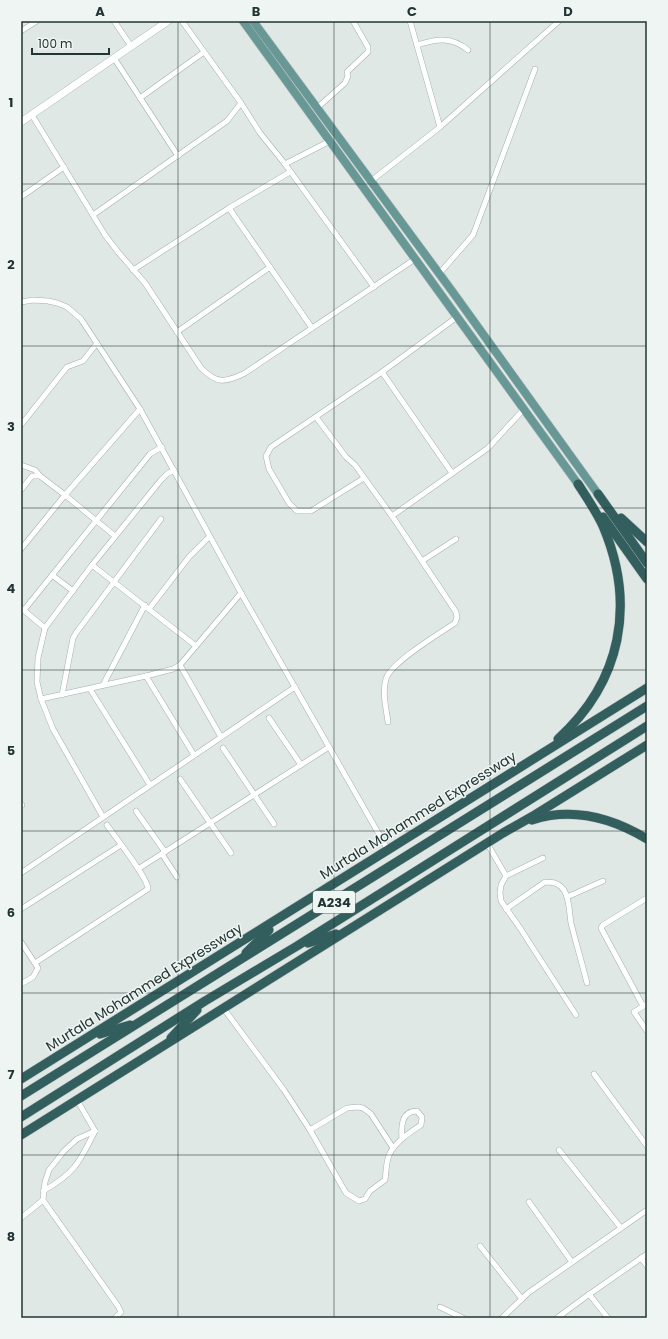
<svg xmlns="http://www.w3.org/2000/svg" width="668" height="1339" font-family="Poppins,sans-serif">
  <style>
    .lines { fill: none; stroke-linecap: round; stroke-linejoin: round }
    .street-casing { stroke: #a3afac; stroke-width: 6 }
    .secondary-casing { stroke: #9fb2af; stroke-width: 8 }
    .primary-casing { stroke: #bdc2c2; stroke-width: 9 }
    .highway-casing { stroke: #bdc2c2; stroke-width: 10 }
    .street { stroke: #fff; stroke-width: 5 }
    .secondary { stroke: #fff; stroke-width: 7 }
    .primary { stroke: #689895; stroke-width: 8 }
    .highway { stroke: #325e5d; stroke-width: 9 }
    .grid { fill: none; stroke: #223534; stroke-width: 1; stroke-opacity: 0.55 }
    .labels { text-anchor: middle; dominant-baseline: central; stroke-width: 3; stroke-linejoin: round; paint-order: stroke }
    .shield { fill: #eef5f3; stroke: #5f6f6d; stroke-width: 1 }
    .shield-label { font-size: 13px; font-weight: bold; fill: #223534 }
    .street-label { font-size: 14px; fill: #223534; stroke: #eef5f3 }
    .neatline { fill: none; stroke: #223534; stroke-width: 1.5 }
    .grid-label { font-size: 13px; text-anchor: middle; font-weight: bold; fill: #223534 }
  </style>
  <rect width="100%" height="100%" fill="#dfe8e5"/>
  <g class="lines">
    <defs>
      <g id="street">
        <path d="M114,21l17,25"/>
        <path d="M182,21l59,82 19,30 25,31 89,123"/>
        <path d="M410,21l30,106"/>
        <path d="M21,31l16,-10"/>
        <path d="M417,45c19,-6 34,-9 51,5"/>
        <path d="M114,58l64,98"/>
        <path d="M140,98l64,-46"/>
        <path d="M317,108l28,-25 3,-7 -1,-4 21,-20v-5l-15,-26"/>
        <path d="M32,115l73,120 13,17 27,31 56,85c16,16 24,15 44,5l170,-114"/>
        <path d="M285,164l45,-23"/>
        <path d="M371,181l69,-54 119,-106"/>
        <path d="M21,197l43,-30"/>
        <path d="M229,208l83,120"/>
        <path d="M93,215l134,-94 14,-18"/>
        <path d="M133,270l96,-62 61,-36"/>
        <path d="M439,274l34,-39 62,-166"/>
        <path d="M21,302l12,-2 15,1 9,2 10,4 14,12 59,90 101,184 147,257"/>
        <path d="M177,332l93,-65"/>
        <path d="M382,372l70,101"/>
        <path d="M316,417l30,40 9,8 39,54 62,93 1,5 -2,6c-15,10 -65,40 -69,56 -4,14 0,28 2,43"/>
        <path d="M21,425l46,-58 16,-6 14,-18"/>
        <path d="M21,465l14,5 5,6"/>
        <path d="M364,478l-53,33h-14l-8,-8 -20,-34 -3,-13 5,-9 111,-75 75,-55"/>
        <path d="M21,490l11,-14h8l25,19 50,41"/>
        <path d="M392,516l96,-68 36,-39"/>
        <path d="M21,549l44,-54 75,-86"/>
        <path d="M422,561l34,-22"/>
        <path d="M92,565l104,81"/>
        <path d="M52,575l21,16"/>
        <path d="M21,608l24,20"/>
        <path d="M149,609l40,-52 20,-20"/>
        <path d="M24,610l126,-156 12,-7"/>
        <path d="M180,665l41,72"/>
        <path d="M146,676l48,79"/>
        <path d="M103,685l42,-80"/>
        <path d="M90,689l60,96"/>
        <path d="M62,695l11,-57 3,-5 85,-114"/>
        <path d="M41,699l105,-23 27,-7 7,-4 61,-72"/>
        <path d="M269,718l32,47"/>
        <path d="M223,748l51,76"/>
        <path d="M180,779l51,74"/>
        <path d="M21,804l1,1"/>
        <path d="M136,811l29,41"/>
        <path d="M103,817l-50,-88 -12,-30 -4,-17 1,-24 7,-30 47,-63 69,-85 6,-6 7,-4"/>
        <path d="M487,843l19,33 -5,9 -1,8 1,8 19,27 56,87"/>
        <path d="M162,854l15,23"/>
        <path d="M138,869l191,-122"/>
        <path d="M21,873l274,-186"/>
        <path d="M506,876l37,-18"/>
        <path d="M567,897l36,-16"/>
        <path d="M21,909l100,-64"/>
        <path d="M506,909l39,-27c8,0 14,1 19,8 6,10 5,22 7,33 5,20 11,40 16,60"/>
        <path d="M21,942l17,26 -5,9 -12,7"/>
        <path d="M35,963l113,-74c0,-11 -33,-52 -41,-64"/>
        <path d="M647,1004l-13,8 13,19"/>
        <path d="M643,1006l-42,-78 2,-3 44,-27"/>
        <path d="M224,1009l60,81 26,40 36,63 13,8 6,-2 5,-8 15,-11c1,-7 1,-17 4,-25 6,-13 20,-22 32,-30l1,-8 -5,-6c-16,0 -16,16 -15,28"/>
        <path d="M594,1074l53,72"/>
        <path d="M77,1100l18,31"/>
        <path d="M310,1130l37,-22 11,-1 5,1 8,6 22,34"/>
        <path d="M95,1131l-18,8 -13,12 -15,19 -4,12 -2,18 75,106 3,6 -6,6"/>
        <path d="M559,1150l62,78"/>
        <path d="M43,1191c32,-18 36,-28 52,-60"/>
        <path d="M529,1202l43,60"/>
        <path d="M21,1218l22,-18"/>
        <path d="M480,1246l42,53"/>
        <path d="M641,1258l6,8"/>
        <path d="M589,1294l19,24"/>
        <path d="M440,1307l23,11"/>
        <path d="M502,1318l26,-25 119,-83"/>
        <path d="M557,1318l27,-20 63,-44"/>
      </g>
      <path id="secondary" d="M21,122l147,-101"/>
      <g id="primary">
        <path d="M243,21l335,463"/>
        <path d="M253,21l199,270 146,203"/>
      </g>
      <g id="highway">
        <path d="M598,494l49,69"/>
        <path d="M603,517l44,62"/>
        <path d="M621,518l26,24"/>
        <path d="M558,739c64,-58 78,-135 45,-213 -7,-15 -16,-28 -25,-42"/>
        <path d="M532,820c40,-13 80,-2 115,19"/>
        <path d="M308,943l28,-9"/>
        <path d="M246,953l23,-23"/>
        <path d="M100,1034l30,-9"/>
        <path d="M171,1038l26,-28"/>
        <path d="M21,1079l626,-391"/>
        <path d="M21,1096l626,-390"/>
        <path d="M21,1117l184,-116 92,-55 350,-220"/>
        <path d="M21,1135l482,-302 30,-17 114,-71"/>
      </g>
    </defs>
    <use href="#street" class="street-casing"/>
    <use href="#secondary" class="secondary-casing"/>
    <use href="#primary" class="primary-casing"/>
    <use href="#highway" class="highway-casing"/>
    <use href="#street" class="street"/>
    <use href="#secondary" class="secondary"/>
    <use href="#primary" class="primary"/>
    <use href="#highway" class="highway"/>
  </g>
  <path class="grid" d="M178,21v1297M334,21v1297M490,21v1297M21,184h626M21,346h626M21,508h626M21,670h626M21,831h626M21,993h626M21,1155h626"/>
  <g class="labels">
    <rect class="shield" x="313" y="891" width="42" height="22" rx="3"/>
    <g class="shield-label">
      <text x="334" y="902">A234</text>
    </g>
    <g class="street-label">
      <text transform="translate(418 815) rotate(-32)">Murtala Mohammed Expressway</text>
      <text transform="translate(144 987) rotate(-32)">Murtala Mohammed Expressway</text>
    </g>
  </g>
  <rect width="668" height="1339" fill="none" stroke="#eef5f3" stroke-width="44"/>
  <path d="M32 48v6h77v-6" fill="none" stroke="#223534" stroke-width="2"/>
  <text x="38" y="48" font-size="12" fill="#223534" stroke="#eef5f3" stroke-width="3" paint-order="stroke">100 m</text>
  <rect x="22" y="22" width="624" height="1295" class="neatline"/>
  <g class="grid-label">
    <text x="100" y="16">A</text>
    <text x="256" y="16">B</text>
    <text x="412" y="16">C</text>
    <text x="568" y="16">D</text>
    <text x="11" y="107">1</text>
    <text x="11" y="269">2</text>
    <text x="11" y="431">3</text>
    <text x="11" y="593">4</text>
    <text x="11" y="755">5</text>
    <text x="11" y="917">6</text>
    <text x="11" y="1079">7</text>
    <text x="11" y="1241">8</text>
  </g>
</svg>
